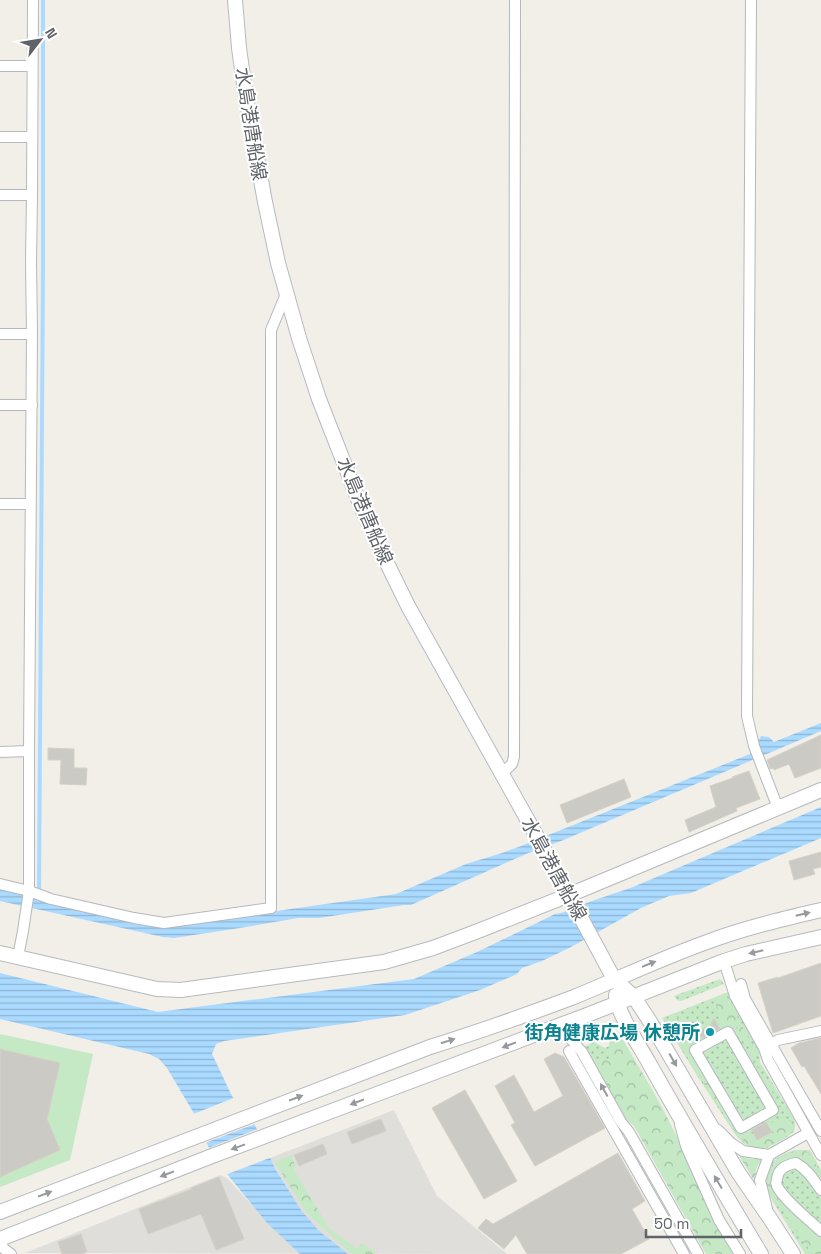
<svg xmlns="http://www.w3.org/2000/svg" width="821" height="1254" font-family="'Space Grotesk','Noto Sans JP',sans-serif">
  <style>
    .industrial { fill: #e0deda }
    .grass { fill: url(#grass-dots) }
    .forest { fill: url(#forest-crowns) }
    .pitch { fill: #c5e8c5 }
    .water { fill: url(#water-rules) }
    .pier { fill: #f1efe8 }
    .lines { fill: none; stroke-linecap: round; stroke-linejoin: round }
    .stream { stroke: #aadaff; stroke-width: 4 }
    .building { fill: #cccac5; stroke: #d6d1c6 }
    .street-casing { stroke: #b5b8bc; stroke-width: 12 }
    .secondary-casing { stroke: #b6babf; stroke-width: 16 }
    .street { stroke: #fff; stroke-width: 10 }
    .secondary { stroke: #fff; stroke-width: 14 }
    .oneway { fill: #979a9d }
    .culture-dot { fill: #0f9aa8; stroke: #fff; stroke-width: 2 }
    .labels { text-anchor: middle; dominant-baseline: central; stroke-width: 4; stroke-linejoin: round; paint-order: stroke }
    .street-label { font-size: 19px; fill: #5f6368; stroke: #fff }
    .culture-label { font-size: 19px; font-weight: bold; fill: #0d838f; stroke: #fff; text-anchor: end }
  </style>
  <defs>
    <pattern id="grass-dots" width="8" height="8" patternUnits="userSpaceOnUse" patternTransform="scale(1.25)"><rect width="8" height="8" fill="#c5e8c5"/><path d="M2 2h.1M6 6h.1" fill="none" stroke="#a3c0a4" stroke-width="1.8" stroke-linecap="round"/></pattern>
    <pattern id="forest-crowns" width="20" height="18" patternUnits="userSpaceOnUse" patternTransform="scale(1.25)"><rect width="20" height="18" fill="#c5e8c5"/><path d="M2 6a3 3 0 1 1 6 0M12 15a3 3 0 1 1 6 0" fill="none" stroke="#a3c0a4"/></pattern>
    <pattern id="water-rules" width="6" height="5" patternUnits="userSpaceOnUse" patternTransform="scale(1.25)"><rect width="6" height="5" fill="#aadaff"/><path d="M0 2.5h6" fill="none" stroke="#8eb4d2"/></pattern>
  </defs>
  <rect width="100%" height="100%" fill="#f1efe8"/>
  <path class="industrial" d="M394,1110l43,86 70,58 -482,-1 195,-78 7,3 48,52 23,-24 -28,-48z"/>
  <g class="grass">
    <path d="M720,979l4,5 -43,17 -4,-1 -3,-4z"/>
    <path d="M728,992l31,55 1,15 34,57c1,4 2,8 0,12 -3,5 -22,15 -28,17 -4,1 -11,1 -16,-1 -6,-2 -10,-8 -15,-13l-39,-60 -34,-56z"/>
    <path d="M619,1033l4,7 -6,-3 -6,7v17l-13,-2 -6,3 -8,-15 10,-5 11,6 4,-2 1,-8z"/>
    <path d="M795,1150h15l11,20v84h-16l-39,-64 -1,-10 7,-19 14,-8z"/>
  </g>
  <g class="forest">
    <path d="M725,993l29,56 2,16 25,42h-6l-25,-41v-17l-15,-25 -12,6 -5,-10 2,-8 -6,-10v-4z"/>
    <path d="M673,1016c15,5 21,14 28,27l-8,6 48,79 7,2 10,12 16,-10 -6,-9 18,-4 5,2 2,8 -27,17 -9,1 -8,-2 -11,-9 -41,-63 -32,-53z"/>
    <path d="M617,1037l6,3c19,32 38,63 54,97 18,39 32,80 56,117h-27l-72,-128 -11,-9 -31,-55 6,-3 13,2v-17l2,-5z"/>
    <path d="M802,1150l6,2 13,21v10l-11,-15 -9,-7 -28,14 48,60v19h-9l-5,-8 -40,-58c-1,-26 12,-33 35,-38z"/>
    <path d="M738,1154c9,6 17,6 27,3 -10,9 -10,14 -9,26z"/>
    <path d="M291,1155l5,13 -2,2 35,58 28,21 5,-6 15,11h-24l-5,-3 -42,-39 -31,-50z"/>
  </g>
  <path class="pitch" d="M0,1034l93,20 -23,106 -70,27z"/>
  <g class="water">
    <path d="M821,723v8l-260,110 -35,13 -115,51h-7l-85,13h-21l-58,10 -66,10 -11,-1 -163,-36v-13l47,13 93,23h14l11,3 231,-33 70,-30 36,-11 19,-7 229,-92 11,-18 8,1 5,5z"/>
    <path d="M821,807v31l-130,55 -22,3 -28,12 -70,39 -29,14 -20,7 -5,6 -37,16 -75,25 -181,26 -8,3 -4,10 20,42 22,27 21,45 26,42 17,20 30,24h-48l-33,-31 -40,-49 -18,-26 -13,-31 -29,-49 -8,-9 -10,-5 -149,-35v-46l158,39 256,-33 63,-27 78,-38 6,-1 31,-12 41,-14z"/>
  </g>
  <g class="pier">
    <path d="M236,1097l15,19 4,8 -50,19 -14,-28z"/>
    <path d="M258,1129l14,28 -47,18 -12,-16 -5,-11z"/>
  </g>
  <g class="lines">
    <path class="stream" d="M39,893l4,-626v-267"/>
  </g>
  <g class="building">
    <path d="M821,735v33l-26,10 -6,-14 -15,6 -1,-2 -3,1 -3,-9z"/>
    <path d="M48,748l26,1v19h13l-1,17 -26,-1 1,-24h-13z"/>
    <path d="M749,771l11,28 -24,9 1,3 -48,21 -4,-12 31,-13 -6,-21 23,-8 -1,-1z"/>
    <path d="M624,779l7,18 -64,26 -7,-18z"/>
    <path d="M821,852v15l-8,2 2,5 -21,6 -5,-19z"/>
    <path d="M821,963v53l-48,17 -15,-50 20,-6v1z"/>
    <path d="M714,1018l6,11 -18,9 -3,-7 12,-6z"/>
    <path d="M821,1038v56l-17,-28 -2,1 -11,-19 8,-5z"/>
    <path d="M0,1049l60,14 -13,56 13,31 -60,27z"/>
    <path d="M555,1053l9,4 41,71 -70,38 -24,-41 4,-2 -20,-37 19,-11 20,37 29,-16 -19,-37z"/>
    <path d="M465,1090l52,91 -33,18 -52,-91z"/>
    <path d="M381,1119l5,12 -34,13 -5,-12z"/>
    <path d="M766,1122l6,10 -15,8 -5,-10z"/>
    <path d="M323,1144l4,10 -28,12 -5,-11z"/>
    <path d="M618,1153l27,48 -13,8 17,30 -28,15h-94l-11,-19 -12,14 -26,-21 8,-9 7,5z"/>
    <path d="M219,1177l25,62 -28,11 -15,-36 -53,20 -9,-25 53,-20 -1,-1z"/>
    <path d="M81,1234l6,18 -5,2h-20l-4,-12z"/>
  </g>
  <g class="lines">
    <defs>
      <g id="street">
        <path d="M751,0l-4,716 7,30 24,62"/>
        <path d="M0,66h32"/>
        <path d="M0,137h32"/>
        <path d="M0,195h32"/>
        <path d="M0,334h32"/>
        <path d="M0,405h32"/>
        <path d="M0,504h30"/>
        <path d="M0,752l29,-1"/>
        <path d="M501,774l11,-10 2,-7 1,-757"/>
        <path d="M0,884l29,7 22,8 83,19 30,5 107,-15v-578l15,-36"/>
        <path d="M18,957l5,-26 6,-40v-140l3,-417 -1,-72 1,-67 1,-195"/>
        <path d="M724,961l11,35 29,52 4,12 53,95"/>
        <path d="M741,984l4,15 76,132"/>
        <path d="M554,1027l15,10 13,15 39,70 8,10 69,122"/>
        <path d="M728,1032l45,78 -32,18 -46,-78z"/>
        <path d="M767,1047l11,-7 43,-9"/>
        <path d="M569,1051l115,203"/>
        <path d="M680,1124l6,22 33,74 21,34"/>
        <path d="M718,1130l13,13 12,8 26,4 -9,25 7,29"/>
        <path d="M769,1155l39,-22"/>
        <path d="M821,1190c-8,-11 -13,-20 -25,-27 -9,2 -18,5 -19,16 -1,4 -1,4 0,7 7,14 32,34 44,45"/>
        <path d="M0,1242l4,7 7,5"/>
      </g>
      <g id="secondary">
        <path d="M235,0l4,48 6,43 20,111 13,61 21,75 20,61 43,110 22,48 24,49 137,245 69,128 20,18 15,23 89,152 33,48 22,34"/>
        <path d="M0,953l157,36 24,1 203,-28 49,-14 45,-17 91,-36 252,-105"/>
        <path d="M616,995c1,18 23,50 33,68 36,64 74,128 112,191"/>
        <path d="M0,1212l430,-165c48,-15 96,-32 144,-50 44,-18 88,-39 133,-55 37,-14 76,-23 114,-32"/>
        <path d="M0,1239l212,-83 375,-141 137,-54 22,-7 75,-17"/>
      </g>
    </defs>
    <use href="#street" class="street-casing"/>
    <use href="#secondary" class="secondary-casing"/>
    <use href="#street" class="street"/>
    <use href="#secondary" class="secondary"/>
  </g>
  <defs><path id="oneway-solid" d="M-6-.8H1V-3.2L6.5 0L1 3.2V.8H-6Z" transform="scale(1.25)"/></defs>
  <g class="oneway">
    <use href="#oneway-solid" transform="translate(803 914) rotate(-13)"/>
    <use href="#oneway-solid" transform="translate(756 952) rotate(167)"/>
    <use href="#oneway-solid" transform="translate(649 964) rotate(-22)"/>
    <use href="#oneway-solid" transform="translate(448 1041) rotate(-18)"/>
    <use href="#oneway-solid" transform="translate(509 1045) rotate(159)"/>
    <use href="#oneway-solid" transform="translate(673 1060) rotate(60)"/>
    <use href="#oneway-solid" transform="translate(604 1090) rotate(-119)"/>
    <use href="#oneway-solid" transform="translate(296 1098) rotate(-21)"/>
    <use href="#oneway-solid" transform="translate(357 1102) rotate(159)"/>
    <use href="#oneway-solid" transform="translate(238 1147) rotate(160)"/>
    <use href="#oneway-solid" transform="translate(167 1174) rotate(159)"/>
    <use href="#oneway-solid" transform="translate(718 1182) rotate(-121)"/>
    <use href="#oneway-solid" transform="translate(45 1194) rotate(-21)"/>
  </g>
  <circle class="culture-dot" cx="710" cy="1032" r="5"/>
  <g class="labels">
    <g class="street-label">
      <text transform="translate(251 124) rotate(81)">水島港唐船線</text>
      <text transform="translate(365 511) rotate(67)">水島港唐船線</text>
      <text transform="translate(554 869) rotate(61)">水島港唐船線</text>
    </g>
    <g class="culture-label">
      <text x="700" y="1032">街角健康広場 休憩所</text>
    </g>
  </g>
  <g transform="translate(40 40) rotate(59)" stroke="#ffffff" stroke-width="4" paint-order="stroke">
  <path d="M0-4L9 19L0 12L-9 19Z" fill="#5f6368"/>
  <text y="-8" font-size="14" font-weight="bold" text-anchor="middle" fill="#5f6368">N</text>
  </g>
  <path d="M646 1229v8h95v-8" fill="none" stroke="#5f6368" stroke-width="2.5"/>
  <text x="654" y="1229" font-size="15" fill="#5f6368" stroke="#ffffff" stroke-width="4" paint-order="stroke">50 m</text>
</svg>
